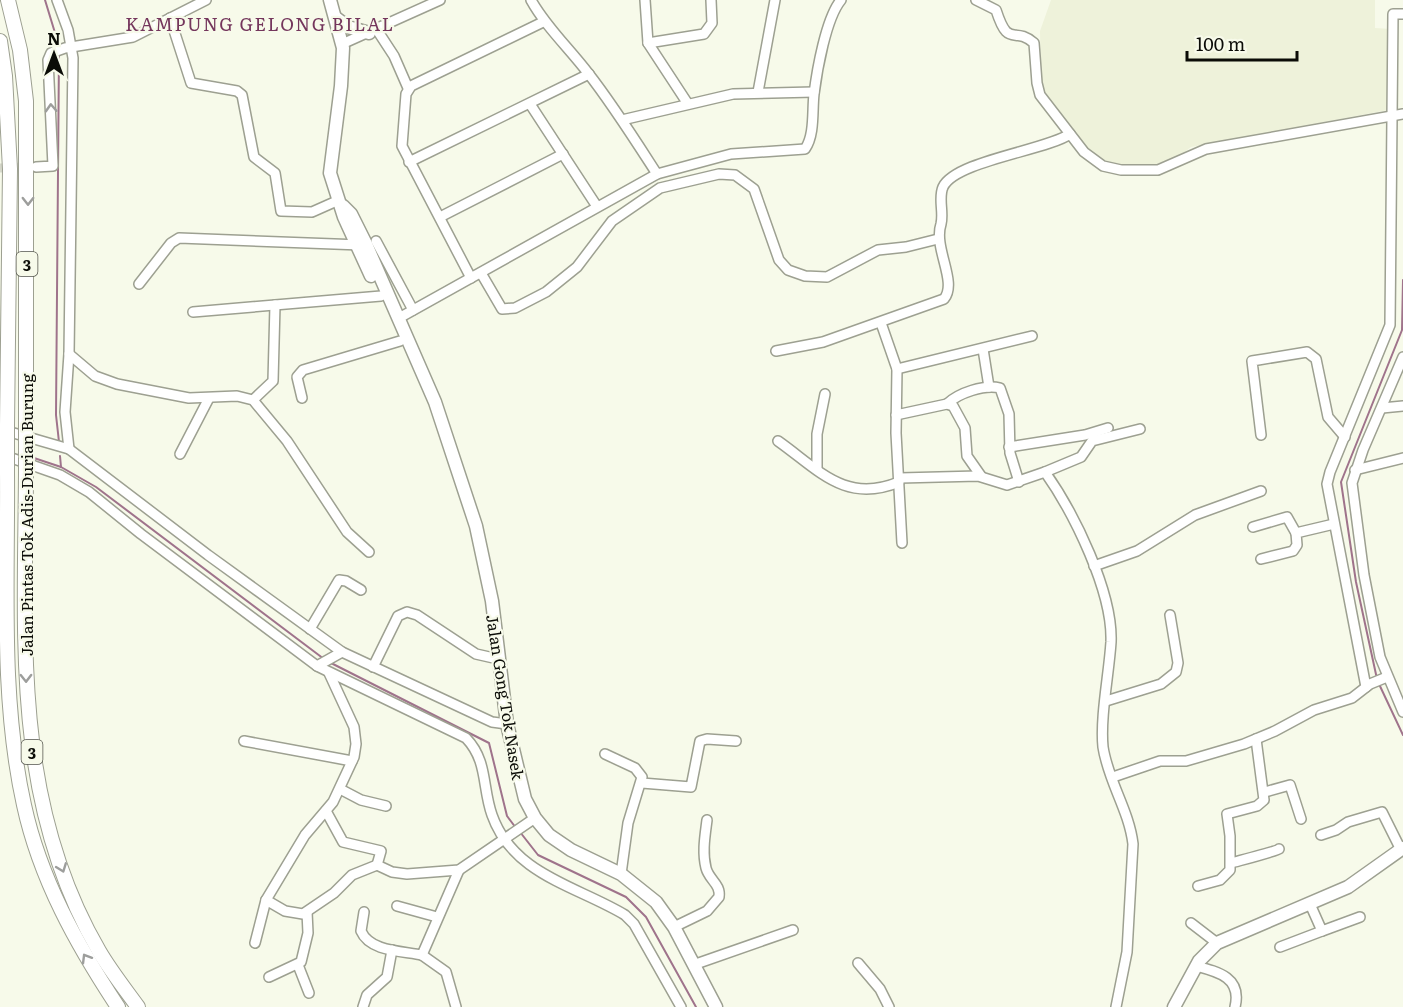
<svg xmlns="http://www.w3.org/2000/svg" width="1403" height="1007" font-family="Literata,serif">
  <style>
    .built { fill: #eef2da }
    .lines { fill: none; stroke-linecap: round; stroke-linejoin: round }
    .stream { stroke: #9f738b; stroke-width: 2 }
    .street-tunnel { stroke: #d4d6c8; stroke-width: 9; stroke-dasharray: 9 4.5; stroke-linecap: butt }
    .street-casing { stroke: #9da091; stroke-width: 12 }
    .secondary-casing { stroke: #9da091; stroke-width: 15 }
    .primary-casing { stroke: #9da091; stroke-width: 16 }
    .street { stroke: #fff; stroke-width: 9 }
    .secondary { stroke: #fff; stroke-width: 12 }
    .primary { stroke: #fff; stroke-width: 14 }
    .primary-bridge-casing { stroke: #9da091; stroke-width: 16; stroke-linecap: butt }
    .primary-bridge { stroke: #fff; stroke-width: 14 }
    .oneway { stroke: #9d9e9c }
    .labels { text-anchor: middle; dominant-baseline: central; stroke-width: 4.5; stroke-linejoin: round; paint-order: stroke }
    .shield { fill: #f7faea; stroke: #52534b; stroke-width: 1.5 }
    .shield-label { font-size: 15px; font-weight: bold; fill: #0b0c07 }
    .street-label { font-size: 16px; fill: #0b0c07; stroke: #f7faea }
    .neighbourhood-label { font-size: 18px; letter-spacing: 1.5px; fill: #74365c; stroke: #f7faea }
  </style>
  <rect width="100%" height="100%" fill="#f7faea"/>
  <path class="built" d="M1051,0h324v28l16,1 -3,81 -197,37 -14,11 -31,9 -43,-5 -24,-20 -38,-56 -1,-55z"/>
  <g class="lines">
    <g class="stream">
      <path d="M45,0l14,46"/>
      <path d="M59,442l-3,-27 3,-363"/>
      <path d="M60,456l1,11"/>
      <path d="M31,457l30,10 35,20 228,172"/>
      <path d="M331,663l158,80 18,73 9,12"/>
      <path d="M1377,679l-21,-97 -15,-100 61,-152 1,-50"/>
      <path d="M1379,684l24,51"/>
      <path d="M520,832l18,23 88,42 20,20 50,90"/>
    </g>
    <path class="street-tunnel" d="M0,168l31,-1"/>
    <defs>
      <g id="street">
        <path d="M57,0l11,30 5,28 -4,296 -4,58 4,37"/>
        <path d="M531,0c15,27 38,48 57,73 25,32 47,67 69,101"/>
        <path d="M645,0l3,43 40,61"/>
        <path d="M976,0l20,10c13,40 17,15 38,33l3,40 3,12 44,57 19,14 18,4h37l48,-21 197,-35"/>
        <path d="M170,18l21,65 46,8 5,4 12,62 21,16 6,38 31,1 27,-12"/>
        <path d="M377,30l17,26 14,32"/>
        <path d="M648,43l56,-9 8,-11 -1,-23"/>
        <path d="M342,44l98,-44"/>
        <path d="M758,92l17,-92"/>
        <path d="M530,104l66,101"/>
        <path d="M622,120l111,-26 81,-2"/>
        <path d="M409,162l180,-88"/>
        <path d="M36,167l17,-1 -5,-106 3,-7 14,-5 68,-11 73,-37"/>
        <path d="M440,217l123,-63"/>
        <path d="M376,241l37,69"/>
        <path d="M481,273l21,36 13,-1 31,-16 31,-25 35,-46 48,-33 59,-14 16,1 19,14 25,71 9,10 17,6 22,1 51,-27 28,-3 32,-8"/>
        <path d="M471,278l-69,-132 4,-52 5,-8 132,-64"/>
        <path d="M139,284l32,-41 8,-5 182,7"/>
        <path d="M193,312l188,-16"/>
        <path d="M399,318l258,-144 74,-20 74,-5c10,-14 7,-39 9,-55 3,-24 12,-76 27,-94"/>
        <path d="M881,323l16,46 -1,64 6,110"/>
        <path d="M983,349l6,38"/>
        <path d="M776,351l47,-9 121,-43c14,-17 -11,-51 -3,-75 3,-12 -3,-26 2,-37 12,-26 104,-37 127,-53"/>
        <path d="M69,354l26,22 22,8 72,14 48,-2 16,4 34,41 60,91 22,20"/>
        <path d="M1403,357l-40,93 -11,33 12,92 16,82 23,55"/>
        <path d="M897,369l135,-33"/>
        <path d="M302,398l-5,-21 6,-7 97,-29"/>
        <path d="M253,400l20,-19 2,-76"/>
        <path d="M947,404c11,-11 38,-20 53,-16l9,26 1,39 9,29"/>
        <path d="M1382,408l21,-2"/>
        <path d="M896,415l51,-11 6,2 12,22 2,28 14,20"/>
        <path d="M0,429l69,20 139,106 134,97 150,70 15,2"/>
        <path d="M1261,435l-9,-74 55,-9 9,7 12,58 17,20"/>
        <path d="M778,441c41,29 67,63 121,41"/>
        <path d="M1009,447l76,-12 23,-7"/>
        <path d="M0,454l60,21 29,17 52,42 176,132 149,72c22,23 16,49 26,77 21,60 85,71 133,100l9,9 47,83"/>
        <path d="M180,454l29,-56"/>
        <path d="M817,469v-35l8,-40"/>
        <path d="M1355,470l48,-12"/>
        <path d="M1045,472l36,-15 11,-16 48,-12"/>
        <path d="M900,478l78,-2 29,9 38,-13c29,41 68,120 66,170 -2,32 -11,75 -8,105 5,34 26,63 30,97l-6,108 -11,55"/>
        <path d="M1253,527l34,-10 9,16"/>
        <path d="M1261,559l32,-8 4,-6 -1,-12 38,-9"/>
        <path d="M1094,566l43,-15 58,-36 66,-24"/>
        <path d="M310,629l29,-49 7,1 15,9"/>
        <path d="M317,666l25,-14"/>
        <path d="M373,667l25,-51 9,-4 10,3 59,39 22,5"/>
        <path d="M1366,687l-39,-203 3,-12 60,-147 3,-311h10"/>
        <path d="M1106,701l55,-17 15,-12 2,-9 -8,-48"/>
        <path d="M244,741l108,20"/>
        <path d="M605,754l30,14 7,9 -14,46 -7,51"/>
        <path d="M1113,777l47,-16h26l58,-17 31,-13 39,-21 38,-12 18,-14 17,-7"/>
        <path d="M642,783l49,4 9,-46 7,-2 29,2"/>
        <path d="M340,789l21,11 25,6"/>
        <path d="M1265,792l25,-7 11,34"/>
        <path d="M326,811l17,31 38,9 -4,14"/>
        <path d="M1321,835l15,-5 12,-8 34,-10 19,38"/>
        <path d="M1231,863c7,-2 46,-12 48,-14"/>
        <path d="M1198,886l22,-6 10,-10v-34l-3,-22 30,-8 7,-6 -8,-61"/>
        <path d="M266,900l19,11 18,3 31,-21 18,-18 25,-10 15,7 15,2 52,-4 76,-52"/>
        <path d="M1310,904l12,27 38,-14"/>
        <path d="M397,906l40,11"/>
        <path d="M364,912l-3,19c9,21 42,20 61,24l37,-85"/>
        <path d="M1191,923l26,20"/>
        <path d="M674,927l33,-16 12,-14c2,-13 -10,-17 -13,-29 -4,-16 -1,-32 1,-48"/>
        <path d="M255,943l11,-43 39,-65 28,-33 21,-45 2,-13 -2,-17 -25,-54"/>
        <path d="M1280,947l42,-16"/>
        <path d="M422,955l24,17 10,35"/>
        <path d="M858,963l22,26 9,18"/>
        <path d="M298,965l11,28"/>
        <path d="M693,965l100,-35"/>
        <path d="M1196,966c23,6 46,12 39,41"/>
        <path d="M269,977l32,-15 7,-29 -1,-21"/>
        <path d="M363,1007l4,-12 20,-18 5,-27"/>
      </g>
      <g id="secondary">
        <path d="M330,0l13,48 -2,38 -11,87 14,44 27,59"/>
        <path d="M336,18l12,9 21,6"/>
        <path d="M343,206l8,8 15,30 69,158 41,124 16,75 15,123 18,75 10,19 14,17 22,15 50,24 35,28 18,25 42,80"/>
        <path d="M1174,1007l25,-46 18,-18 131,-56 55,-39"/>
      </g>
      <g id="primary">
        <path d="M8,0l12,50 6,51v327"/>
        <path d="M0,41l5,35 5,93 -3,257"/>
        <path d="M7,472c1,110 -7,225 17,333 16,74 53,140 94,202"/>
        <path d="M26,472c-1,166 -14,330 73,479 11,19 26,38 39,56"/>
      </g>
    </defs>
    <use href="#street" class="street-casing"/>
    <use href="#secondary" class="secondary-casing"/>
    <use href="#primary" class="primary-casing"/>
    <use href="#street" class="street"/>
    <use href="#secondary" class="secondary"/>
    <use href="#primary" class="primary"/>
    <defs>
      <g id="primary-bridge">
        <path d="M7,426v46"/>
        <path d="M26,428v44"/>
      </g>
    </defs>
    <use href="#primary-bridge" class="primary-bridge-casing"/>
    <use href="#primary-bridge" class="primary-bridge"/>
  </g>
  <defs><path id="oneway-chevron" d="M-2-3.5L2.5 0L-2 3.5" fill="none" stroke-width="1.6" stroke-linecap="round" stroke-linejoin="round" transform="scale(1.5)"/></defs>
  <g class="oneway">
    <use href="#oneway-chevron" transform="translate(51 108) rotate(-93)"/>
    <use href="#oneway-chevron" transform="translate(28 201) rotate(90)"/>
    <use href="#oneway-chevron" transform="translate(26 678) rotate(89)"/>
    <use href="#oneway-chevron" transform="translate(62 868) rotate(69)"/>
    <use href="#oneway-chevron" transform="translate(86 958) rotate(-121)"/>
  </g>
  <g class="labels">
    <g class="shield">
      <rect x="16.5" y="252" width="21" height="24" rx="4.5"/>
      <rect x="21.5" y="740" width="21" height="24" rx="4.5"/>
    </g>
    <g class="shield-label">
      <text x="27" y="264">3</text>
      <text x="32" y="752">3</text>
    </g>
    <g class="street-label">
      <text transform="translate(26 515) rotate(-90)">Jalan Pintas Tok Adis-Durian Burung</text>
      <text transform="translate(506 697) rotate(81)">Jalan Gong Tok Nasek</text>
    </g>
    <g class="neighbourhood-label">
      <text x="260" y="23">KAMPUNG GELONG BILAL</text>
    </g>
  </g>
  <g transform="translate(54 54)" stroke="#f7faea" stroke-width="4.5" paint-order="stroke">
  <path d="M0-4.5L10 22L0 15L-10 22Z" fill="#0b0c07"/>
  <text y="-9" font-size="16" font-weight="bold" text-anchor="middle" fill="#0b0c07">N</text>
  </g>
  <path d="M1187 51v9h110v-9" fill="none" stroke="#0b0c07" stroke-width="3"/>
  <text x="1196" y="51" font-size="18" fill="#0b0c07" stroke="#f7faea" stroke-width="4.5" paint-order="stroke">100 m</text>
</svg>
